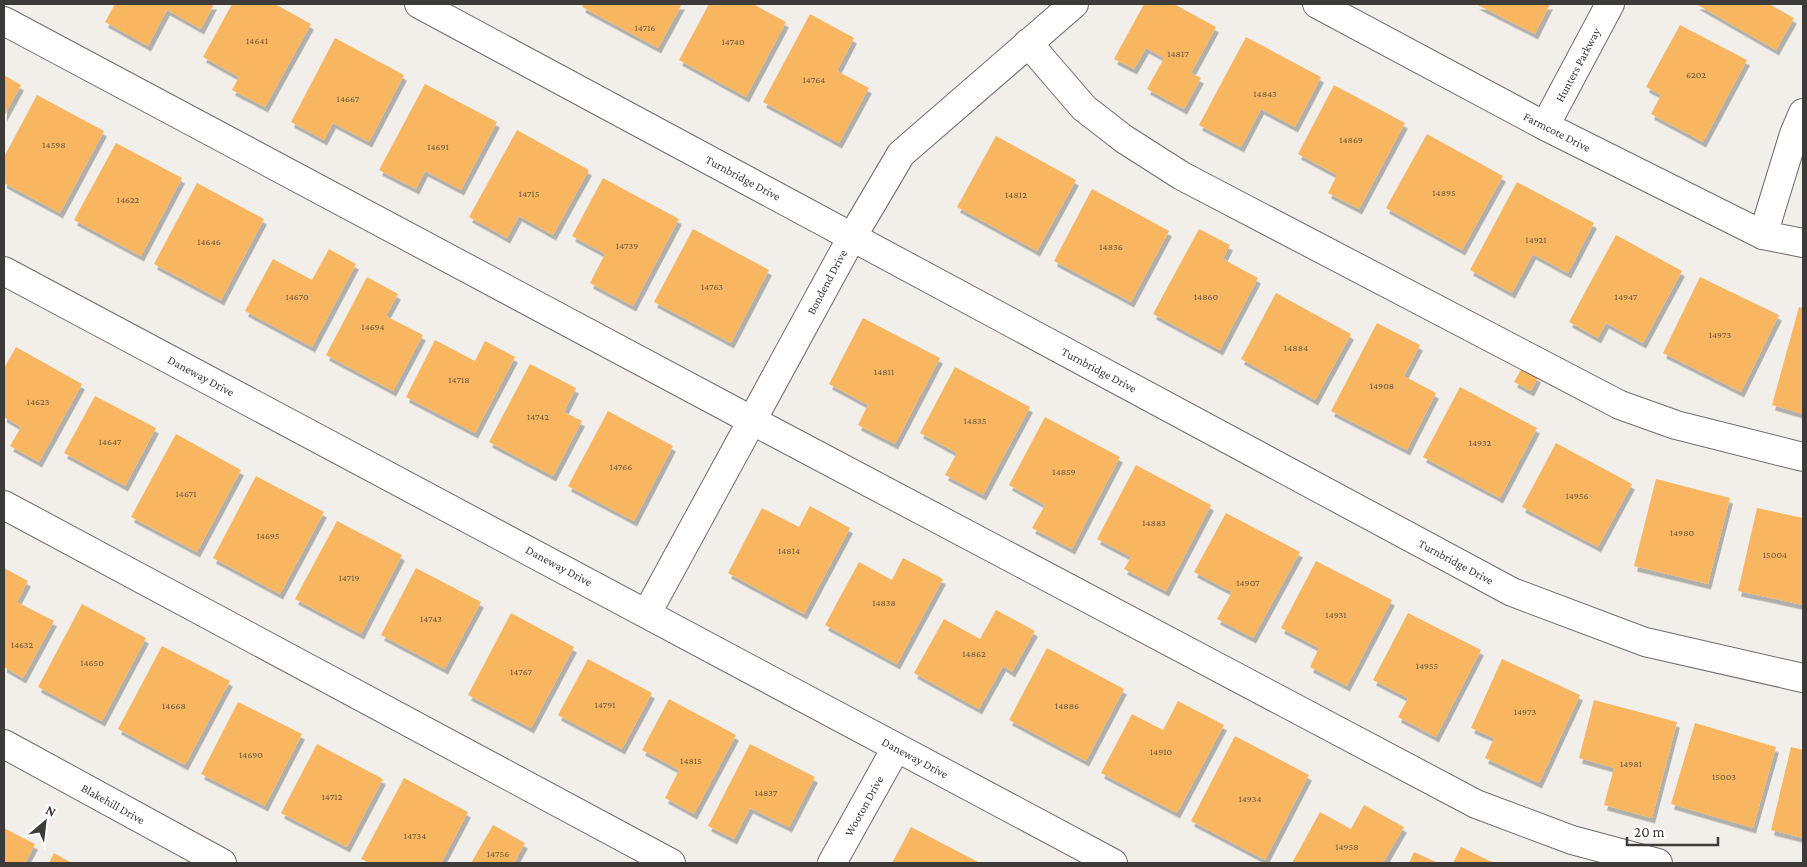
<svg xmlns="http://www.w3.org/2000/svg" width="1807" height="867" font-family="'Crimson Pro',serif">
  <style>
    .building { fill: #f9b660; filter: url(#shadow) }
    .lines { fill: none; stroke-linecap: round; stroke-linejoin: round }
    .minor-casing { stroke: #706d6a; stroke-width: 30 }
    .minor { stroke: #fff; stroke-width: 28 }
    .labels { text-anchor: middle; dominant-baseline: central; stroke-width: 5; stroke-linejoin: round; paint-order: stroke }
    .number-label { font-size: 10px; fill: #6b5a44 }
    .street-label { font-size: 12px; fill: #3c3b3a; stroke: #fff }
  </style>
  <defs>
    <filter id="shadow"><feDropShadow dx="3" dy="5.5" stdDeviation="0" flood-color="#0004"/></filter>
  </defs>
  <rect width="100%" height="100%" fill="#f2efeb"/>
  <g class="building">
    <path d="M115,4h99l-13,25 -34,-19 -19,36 -43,-24z"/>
    <path d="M232,4h43l36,20 -46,83 -33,-17 7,-13 -36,-20z"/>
    <path d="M584,4h98l-24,44 -76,-41z"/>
    <path d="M709,4h44l33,18 -40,75 -67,-37z"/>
    <path d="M1144,4h30l42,23 -25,46 10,5 -17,31 -37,-20 17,-31 -18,-10 -12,21 -20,-10z"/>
    <path d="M1476,4h74l-15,30z"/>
    <path d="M1696,4h73l25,14 -18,32z"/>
    <path d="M810,14l44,24 -17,33 32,17 -30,55 -76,-41z"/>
    <path d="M1680,25l67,35 -44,82 -52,-28 10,-19 -15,-8z"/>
    <path d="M1246,37l75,40 -26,50 -34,-18 -20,38 -42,-22z"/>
    <path d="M335,38l69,37 -35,67 -36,-19 -9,17 -33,-18z"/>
    <path d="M4,75l17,10 -17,31z"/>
    <path d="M425,84l72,38 -36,68 -36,-19 -9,18 -37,-19z"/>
    <path d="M1334,85l71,38 -46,86 -31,-16 9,-18 -39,-21z"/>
    <path d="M37,95l67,36 -44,82 -56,-30v-26z"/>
    <path d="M517,130l72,40 -36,65 -34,-19 -12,22 -38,-21z"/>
    <path d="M1427,134l76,42 -41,74 -76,-42z"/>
    <path d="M996,136l80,44 -39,71 -80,-44z"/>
    <path d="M116,143l66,35 -41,78 -67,-36z"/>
    <path d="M603,178l76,41 -46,87 -43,-23 15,-29 -33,-18z"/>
    <path d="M1517,182l77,41 -26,50 -35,-19 -21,39 -42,-23z"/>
    <path d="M197,183l67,36 -43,81 -67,-36z"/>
    <path d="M1092,189l77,42 -38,71 -77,-41z"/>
    <path d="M693,229l76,41 -38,73 -77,-41z"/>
    <path d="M1199,229l31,16 -7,14 35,19 -38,72 -67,-36z"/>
    <path d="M1616,235l66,36 -39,72 -37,-20 -8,15 -29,-16z"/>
    <path d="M329,249l27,15 -44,83 -67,-36 28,-52 39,21z"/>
    <path d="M367,277l31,17 -12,22 37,19 -30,56 -67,-36z"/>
    <path d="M1700,277l79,38 -38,77 -78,-39z"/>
    <path d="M1276,293l75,41 -36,66 -74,-41z"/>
    <path d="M1799,307l4,1v106l-31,-9z"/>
    <path d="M863,318l77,40 -45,86 -37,-19 10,-20 -39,-21z"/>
    <path d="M1377,323l43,22 -16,31 32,17 -29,57 -76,-39z"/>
    <path d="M435,340l40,21 10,-20 30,16 -40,76 -69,-36z"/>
    <path d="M16,347l66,37 -43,78 -29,-16 11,-19 -17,-10v-49z"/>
    <path d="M530,364l46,24 -12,24 18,9 -29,55 -64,-34z"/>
    <path d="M955,367l75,40 -47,88 -38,-20 12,-22 -37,-20z"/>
    <path d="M1522,368l16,9 -7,14 -17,-9z"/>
    <path d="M1460,387l77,41 -37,70 -77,-41z"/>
    <path d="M95,396l61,32 -31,58 -61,-33z"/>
    <path d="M608,411l65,35 -39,75 -66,-35z"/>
    <path d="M1045,417l75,40 -48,92 -40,-21 13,-23 -36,-20z"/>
    <path d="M176,434l65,36 -44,82 -66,-35z"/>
    <path d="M1556,443l76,41 -34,63 -76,-40z"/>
    <path d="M1136,465l75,40 -45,86 -42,-22 7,-12 -34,-18z"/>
    <path d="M256,476l68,36 -44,82 -67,-36z"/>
    <path d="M1656,479l74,19 -22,86 -74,-18z"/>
    <path d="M810,506l40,22 -46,86 -76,-41 34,-65 37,19z"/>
    <path d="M1757,508l46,10v87l-65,-14z"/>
    <path d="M1226,513l74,39 -47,86 -36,-19 15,-27 -38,-20z"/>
    <path d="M337,521l65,34 -41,79 -66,-35z"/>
    <path d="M903,558l40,21 -46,85 -72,-39 34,-63 33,18z"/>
    <path d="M1316,561l76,39 -45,86 -37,-19 9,-19 -38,-20z"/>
    <path d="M4,568l24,13 -11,21 37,19 -31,57 -19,-11z"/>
    <path d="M416,568l65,34 -36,67 -64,-34z"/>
    <path d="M82,604l64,34 -44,83 -64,-34z"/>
    <path d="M996,610l39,21 -23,41 -9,-6 -24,43 -65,-36 30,-54 36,20z"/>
    <path d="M511,613l63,34 -43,81 -63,-33z"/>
    <path d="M1408,613l73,37 -45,87 -38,-20 10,-19 -35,-18z"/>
    <path d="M162,646l68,35 -45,84 -67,-36z"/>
    <path d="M1047,648l77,41 -38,72 -77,-41z"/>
    <path d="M588,659l64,34 -30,56 -64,-34z"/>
    <path d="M1502,659l78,36 -41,88 -54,-25 9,-20 -23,-10z"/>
    <path d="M669,699l67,36 -42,79 -29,-16 14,-28 -37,-20z"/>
    <path d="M1594,700l83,22 -25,96 -48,-13 10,-37 -35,-10z"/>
    <path d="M1178,701l46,24 -47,88 -76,-40 31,-59 31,16z"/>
    <path d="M238,702l64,32 -37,72 -64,-32z"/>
    <path d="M1695,723l81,24 -23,81 -82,-24z"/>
    <path d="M1235,736l74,39 -44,85 -74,-39z"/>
    <path d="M317,744l66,35 -36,68 -66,-34z"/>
    <path d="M750,744l65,33 -26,50 -39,-19 -16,31 -26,-13z"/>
    <path d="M1791,747l12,3v88l-32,-8z"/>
    <path d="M404,778l64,34 -27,51h-71l-9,-4z"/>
    <path d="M1364,805l40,22 -21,36h-91l28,-51 31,17z"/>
    <path d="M493,825l32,18 -11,20h-43z"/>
    <path d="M911,827l69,36h-88z"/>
    <path d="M4,828l31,16 -10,19h-21z"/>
    <path d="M1461,847l33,16h-41z"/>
    <path d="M1414,852l24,11h-29z"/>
    <path d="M54,853l18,10h-23z"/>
  </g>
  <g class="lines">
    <defs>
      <g id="minor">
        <path d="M419,4l1093,588 133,50 158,36"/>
        <path d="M1317,4l228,122 218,109 40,8"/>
        <path d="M4,21l749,400 723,383 96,36 86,23"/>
        <path d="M1028,43l56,65 40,31 58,37 438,229 56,20 127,32"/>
        <path d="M1545,126l65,-122"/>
        <path d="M1763,235l31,-101 9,-21"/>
        <path d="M4,271l1109,592"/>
        <path d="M4,505l667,358"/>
        <path d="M647,613l205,-376 49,-83 173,-150"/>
        <path d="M4,744l218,119"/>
        <path d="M832,863l64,-115"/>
      </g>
    </defs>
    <use href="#minor" class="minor-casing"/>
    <use href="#minor" class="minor"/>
  </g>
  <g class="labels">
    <g class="number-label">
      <text x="645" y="27">14716</text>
      <text x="257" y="40">14641</text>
      <text x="733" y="41">14740</text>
      <text x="1178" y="53">14817</text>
      <text x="1696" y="74">6202</text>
      <text x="814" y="79">14764</text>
      <text x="1265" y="93">14843</text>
      <text x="348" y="98">14667</text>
      <text x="1351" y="139">14869</text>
      <text x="54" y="144">14598</text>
      <text x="438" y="146">14691</text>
      <text x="1444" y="192">14895</text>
      <text x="529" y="193">14715</text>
      <text x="1016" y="194">14812</text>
      <text x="128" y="199">14622</text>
      <text x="1536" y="239">14921</text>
      <text x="209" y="241">14646</text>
      <text x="627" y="245">14739</text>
      <text x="1111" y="246">14836</text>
      <text x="712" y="286">14763</text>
      <text x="297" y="296">14670</text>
      <text x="1206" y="296">14860</text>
      <text x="1626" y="296">14947</text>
      <text x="373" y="326">14694</text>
      <text x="1720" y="334">14973</text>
      <text x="1296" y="347">14884</text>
      <text x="884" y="371">14811</text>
      <text x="459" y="379">14718</text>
      <text x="1382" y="385">14908</text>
      <text x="38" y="401">14623</text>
      <text x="538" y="416">14742</text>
      <text x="975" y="420">14835</text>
      <text x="110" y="441">14647</text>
      <text x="1480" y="442">14932</text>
      <text x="621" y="466">14766</text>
      <text x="1064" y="471">14859</text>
      <text x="186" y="493">14671</text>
      <text x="1577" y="495">14956</text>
      <text x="1154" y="522">14883</text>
      <text x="1682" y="532">14980</text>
      <text x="268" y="535">14695</text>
      <text x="789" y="550">14814</text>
      <text x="1775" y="554">15004</text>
      <text x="349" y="577">14719</text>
      <text x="1248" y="582">14907</text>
      <text x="884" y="602">14838</text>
      <text x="1336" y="614">14931</text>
      <text x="431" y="618">14743</text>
      <text x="22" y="644">14632</text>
      <text x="974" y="653">14862</text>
      <text x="92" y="662">14650</text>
      <text x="1427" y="665">14955</text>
      <text x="521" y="671">14767</text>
      <text x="605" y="704">14791</text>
      <text x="174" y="705">14668</text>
      <text x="1067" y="705">14886</text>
      <text x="1525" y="711">14973</text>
      <text x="1161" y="751">14910</text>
      <text x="251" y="754">14690</text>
      <text x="691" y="760">14815</text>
      <text x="1631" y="763">14981</text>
      <text x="1724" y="776">15003</text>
      <text x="766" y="792">14837</text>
      <text x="332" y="796">14712</text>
      <text x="1250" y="798">14934</text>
      <text x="415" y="835">14734</text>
      <text x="1347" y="846">14958</text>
      <text x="498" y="853">14756</text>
    </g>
    <g class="street-label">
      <text transform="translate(1578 65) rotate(-62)">Hunters Parkway</text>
      <text transform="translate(1557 132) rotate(27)">Farmcote Drive</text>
      <text transform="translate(743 178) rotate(28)">Turnbridge Drive</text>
      <text transform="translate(827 282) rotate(-62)">Bondend Drive</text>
      <text transform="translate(1099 370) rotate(28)">Turnbridge Drive</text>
      <text transform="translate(201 376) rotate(28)">Daneway Drive</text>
      <text transform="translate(1456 562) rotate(28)">Turnbridge Drive</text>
      <text transform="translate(559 566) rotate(28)">Daneway Drive</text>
      <text transform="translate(915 758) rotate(28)">Daneway Drive</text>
      <text transform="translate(113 804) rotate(29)">Blakehill Drive</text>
      <text transform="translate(864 806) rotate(-61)">Wooton Drive</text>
    </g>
  </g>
  <rect width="1807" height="867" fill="none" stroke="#3c3b3a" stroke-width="10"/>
  <g transform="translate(45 822) rotate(28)" stroke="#ffffff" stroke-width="4" paint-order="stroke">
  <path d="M0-4L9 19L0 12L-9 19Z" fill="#3c3b3a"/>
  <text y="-8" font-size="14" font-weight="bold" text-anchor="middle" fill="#3c3b3a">N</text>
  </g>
  <path d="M1627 837v8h91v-8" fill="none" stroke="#3c3b3a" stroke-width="2.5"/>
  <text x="1634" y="837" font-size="15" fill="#3c3b3a" stroke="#ffffff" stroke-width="4" paint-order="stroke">20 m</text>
</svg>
